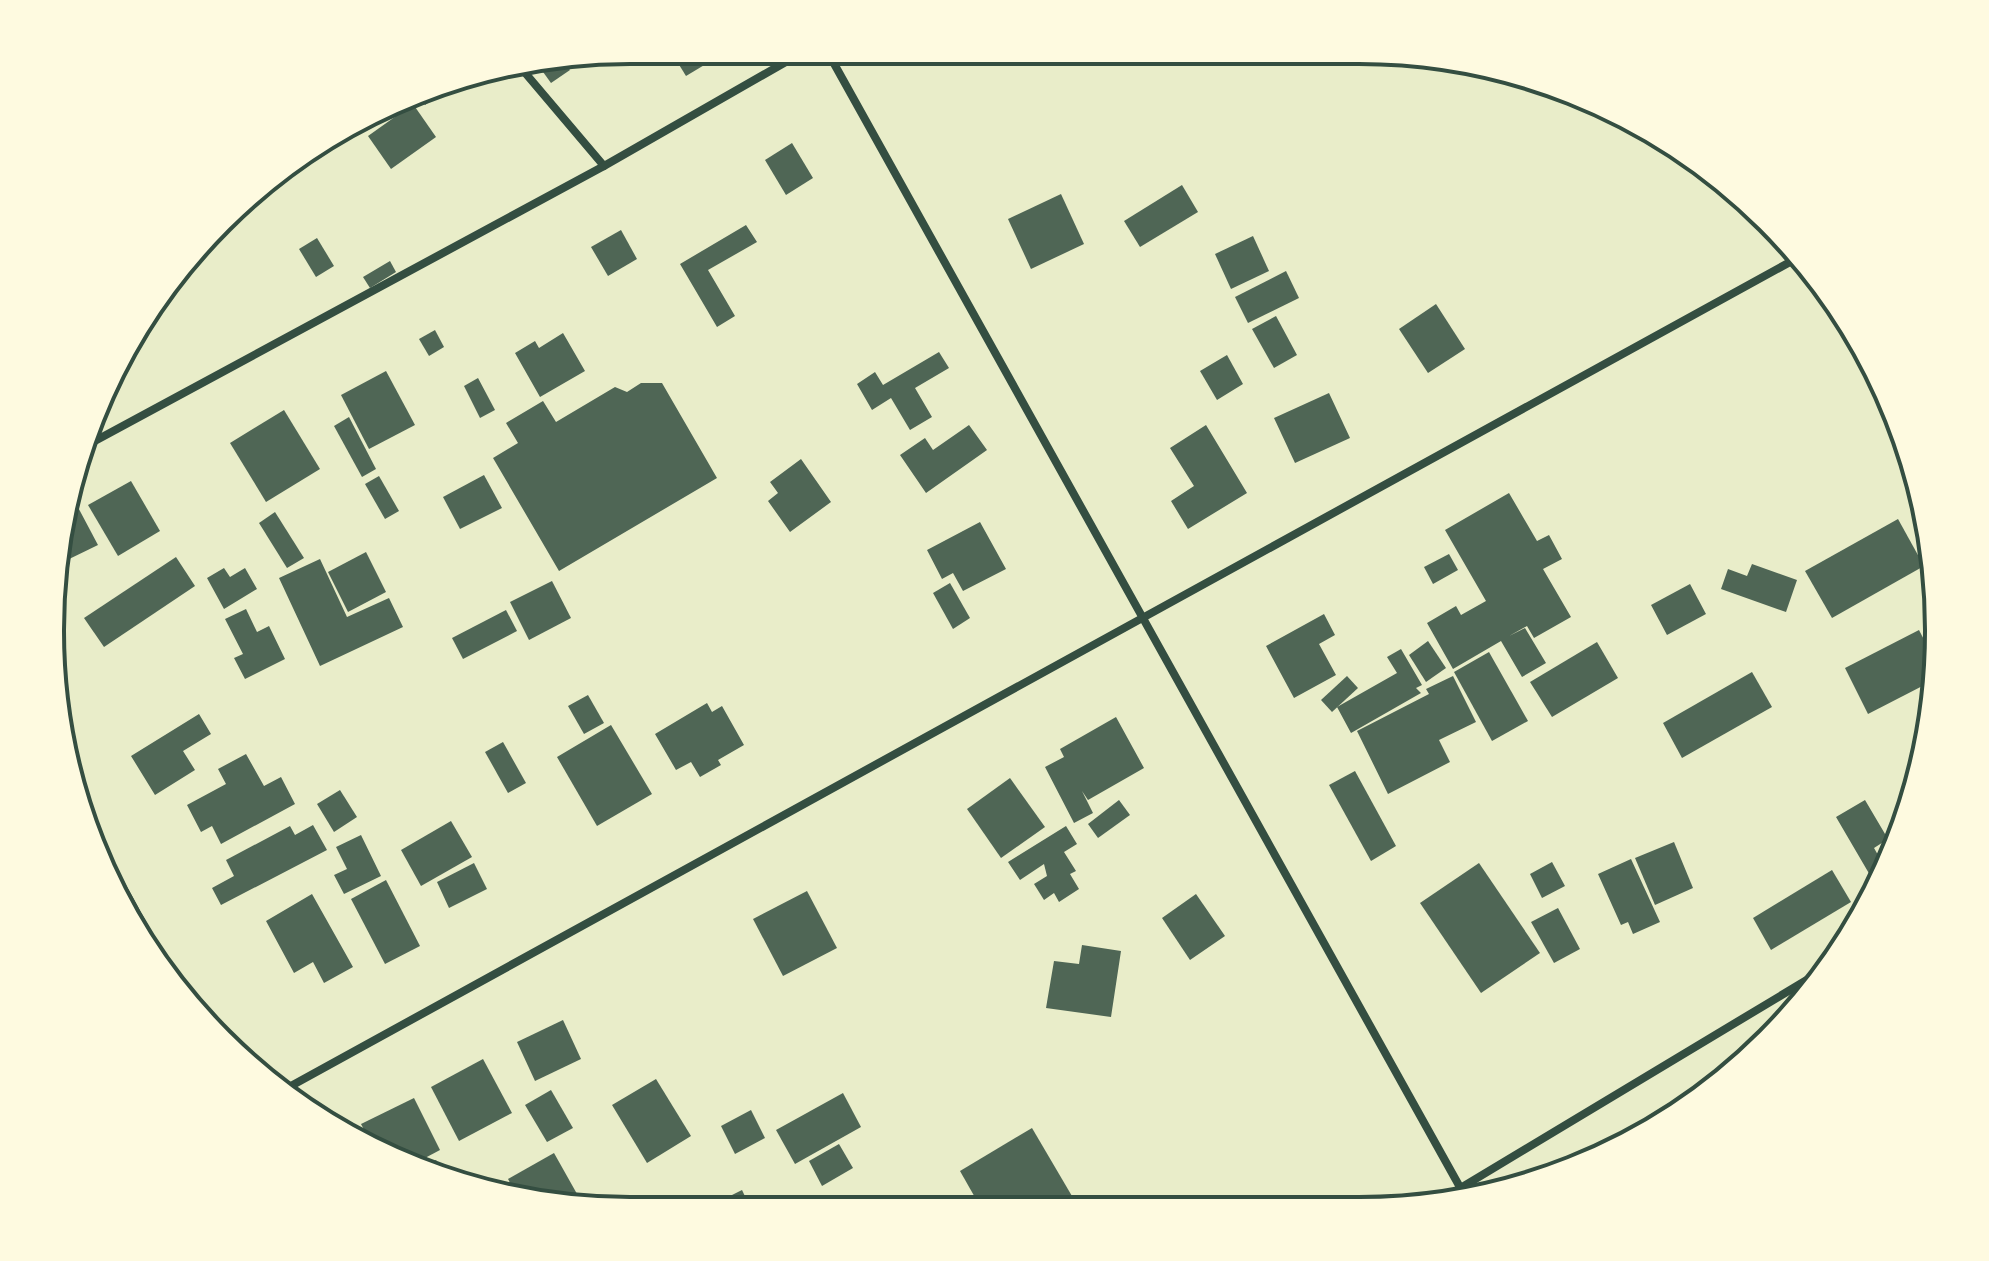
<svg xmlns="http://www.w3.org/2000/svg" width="1989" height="1261" font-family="'Varela Round',sans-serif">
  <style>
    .building { fill: #4f6655 }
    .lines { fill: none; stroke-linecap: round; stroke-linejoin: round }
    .minor { stroke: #344e41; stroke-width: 8 }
    .rim { fill: none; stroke: #344e41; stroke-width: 4 }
  </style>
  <rect width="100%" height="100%" fill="#e9edc9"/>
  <g class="building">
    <path d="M670,50h41l5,8 -30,18z"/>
    <path d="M563,61l7,9 -19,13 -13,-18z"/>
    <path d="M464,77l-39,28 -8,-11 27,-13z"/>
    <path d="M413,104l23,33 -45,32 -23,-33z"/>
    <path d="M792,143l21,35 -27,17 -21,-35z"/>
    <path d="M1182,185l16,27 -58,35 -16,-26z"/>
    <path d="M1061,194l23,50 -53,25 -23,-50z"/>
    <path d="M746,225l11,17 -49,28 27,46 -18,11 -37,-63z"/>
    <path d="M621,230l16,29 -29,17 -17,-29z"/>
    <path d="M1253,236l16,35 -38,18 -16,-35z"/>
    <path d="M317,238l17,28 -18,11 -17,-28z"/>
    <path d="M390,261l6,11 -26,16 -7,-11z"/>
    <path d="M1286,271l13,27 -51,25 -13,-26z"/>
    <path d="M1436,304l29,45 -37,24 -29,-44z"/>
    <path d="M1276,316l21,39 -23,13 -22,-39z"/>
    <path d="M1848,322l13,19 16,34 -2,1 -29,-53z"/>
    <path d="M435,330l9,17 -15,9 -10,-17z"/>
    <path d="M563,333l22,38 -45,26 -25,-44 20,-12 4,7z"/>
    <path d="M939,352l10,16 -34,20 17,29 -22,13 -19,-32 -19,12 -15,-26 18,-12 8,13z"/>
    <path d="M1227,355l16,29 -26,16 -17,-29z"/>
    <path d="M386,371l29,54 -46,24 -28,-54z"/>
    <path d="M478,378l17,32 -15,8 -16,-32z"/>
    <path d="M641,383h21l55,95 -158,93 -66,-113 25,-15 -12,-20 37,-22 13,21 59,-35 12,5z"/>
    <path d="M1329,393l21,45 -55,25 -21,-45z"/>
    <path d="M284,410l36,59 -54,33 -36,-59z"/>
    <path d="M349,417l27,52 -14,8 -28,-51z"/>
    <path d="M969,425l18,25 -61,43 -26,-38 25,-17 8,12z"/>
    <path d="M1206,425l41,68 -59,36 -17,-28 23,-15 -24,-38z"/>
    <path d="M801,459l30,43 -41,30 -22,-31 10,-8 -8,-11z"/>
    <path d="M484,475l18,33 -42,21 -17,-32z"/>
    <path d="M379,476l20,35 -14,8 -20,-35z"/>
    <path d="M131,481l29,50 -42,25 -30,-51z"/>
    <path d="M1509,493l28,48 12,-6 13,24 -19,10 28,48 -37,21 -7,-12 -18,10 16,-8 21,35 -24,14 -21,-36 -48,28 -26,-46 29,-17 5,9 25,-14 -41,-71z"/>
    <path d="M72,496l26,49 -37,18z"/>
    <path d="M275,512l29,46 -17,10 -28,-45z"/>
    <path d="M1898,519l26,47 -92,52 -27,-47z"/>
    <path d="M980,522l26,47 -43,22 -10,-18 -11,6 -15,-29z"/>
    <path d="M366,552l20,40 -38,20 -20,-40z"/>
    <path d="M1449,554l9,16 -25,14 -9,-17z"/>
    <path d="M176,557l19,29 -91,61 -20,-29z"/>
    <path d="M320,559l27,58 42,-19 14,29 -83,39 -41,-88z"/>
    <path d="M1752,564l45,16 -11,32 -65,-23 7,-20 19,7z"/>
    <path d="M224,568l6,9 15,-9 12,21 -33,20 -17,-31z"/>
    <path d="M552,581l19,37 -42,22 -19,-38z"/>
    <path d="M950,583l20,35 -17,11 -20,-36z"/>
    <path d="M1690,584l16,30 -39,21 -16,-30z"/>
    <path d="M246,609l11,23 12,-6 16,33 -40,20 -11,-21 9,-4 -18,-35z"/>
    <path d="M506,610l11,21 -54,28 -11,-21z"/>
    <path d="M1324,614l11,21 -16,9 17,31 -42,23 -28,-52z"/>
    <path d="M1919,630l19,37 -2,12 -68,35 -23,-46z"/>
    <path d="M1428,641l18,27 -20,14 -17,-27z"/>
    <path d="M1597,642l21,36 -66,39 -22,-35z"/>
    <path d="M1401,649l21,36 -6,3 5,5 -70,40 -14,-26 60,-34 -10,-16z"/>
    <path d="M1489,652l39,69 -36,20 -38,-69z"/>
    <path d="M1752,672l20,35 -90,51 -19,-35z"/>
    <path d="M1347,676l11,12 -26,24 -11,-12z"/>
    <path d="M1453,676l23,46 -37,18 11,22 -62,32 -31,-63 72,-37 -3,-5z"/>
    <path d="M588,695l16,28 -20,11 -16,-28z"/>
    <path d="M707,703l5,9 10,-6 22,39 -26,15 3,5 -21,12 -9,-15 -15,8 -21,-36z"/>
    <path d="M199,714l12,20 -28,17 12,19 -40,25 -24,-39z"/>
    <path d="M1116,717l28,51 -56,32 -6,-9 11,22 -19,10 -29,-56 19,-10 -4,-8z"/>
    <path d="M611,725l41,69 -55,32 -40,-69z"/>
    <path d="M503,742l23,41 -18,10 -23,-41z"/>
    <path d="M246,754l18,32 17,-9 14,27 -74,40 -9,-18 -11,6 -14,-27 39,-21 -8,-15z"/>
    <path d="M1355,771l41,75 -25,15 -42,-76z"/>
    <path d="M1010,778l35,49 -44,31 -34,-49z"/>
    <path d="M340,790l17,27 -23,15 -17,-28z"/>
    <path d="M1119,800l11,15 -32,23 -10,-14z"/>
    <path d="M1865,800l23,39 -14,9 12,21 -3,7 -9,6 -38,-65z"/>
    <path d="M451,821l21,36 -51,29 -20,-36z"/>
    <path d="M313,825l14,25 -106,55 -9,-17 22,-12 -8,-16 64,-34 5,9z"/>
    <path d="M1066,826l11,18 -13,8 12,19 -6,3 9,15 -20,13 -5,-9 -10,7 -10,-16 13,-8 -3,-12 -24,16 -12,-18z"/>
    <path d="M361,835l20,41 -37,18 -10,-19 13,-6 -11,-22z"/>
    <path d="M1674,842l19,46 -38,17 -20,-47z"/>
    <path d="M1631,859l29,63 -27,12 -5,-12 -7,3 -23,-51z"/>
    <path d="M1552,862l13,24 -23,12 -12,-24z"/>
    <path d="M474,863l13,26 -38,19 -12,-26z"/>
    <path d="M1479,863l61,90 -59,40 -61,-90z"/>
    <path d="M1832,870l19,32 -80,48 -18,-32z"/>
    <path d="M386,880l34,66 -35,18 -34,-65z"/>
    <path d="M807,891l30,57 -54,28 -30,-57z"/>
    <path d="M312,894l41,73 -29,16 -11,-21 -19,11 -28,-52z"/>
    <path d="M1196,894l29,42 -35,24 -28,-42z"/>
    <path d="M1558,908l22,41 -26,14 -23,-41z"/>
    <path d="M1082,945l39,6 -10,66 -65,-9 8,-47 25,3z"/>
    <path d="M563,1020l18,39 -46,22 -18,-39z"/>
    <path d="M483,1059l29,54 -53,28 -28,-54z"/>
    <path d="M656,1079l35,57 -44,27 -35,-58z"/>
    <path d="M551,1090l22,38 -26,14 -22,-37z"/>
    <path d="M843,1093l18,34 -66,37 -19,-34z"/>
    <path d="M414,1098l26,52 -32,17 -36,-22 -11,-21z"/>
    <path d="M751,1110l14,28 -30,16 -14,-28z"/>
    <path d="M1032,1128l47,80h-98l-21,-37z"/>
    <path d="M839,1144l14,24 -31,18 -13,-25z"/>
    <path d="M554,1153l27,48 -8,5h-18l-38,-10 -9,-17z"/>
    <path d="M436,1160l10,17 -28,-7z"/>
    <path d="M742,1190l8,17h-42z"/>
  </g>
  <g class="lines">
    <g class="minor">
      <path d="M827,51l639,1147"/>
      <path d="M521,68l83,98"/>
      <path d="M80,449l524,-283 201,-115"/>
      <path d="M94,835l79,144"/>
      <path d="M280,1092l1521,-836"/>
      <path d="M1434,1204l396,-238"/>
    </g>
  </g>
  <path d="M0 0H1989V1261H0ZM630 64H1359A566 566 0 0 1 1925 630V631A566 566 0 0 1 1359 1197H630A566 566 0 0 1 64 631V630A566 566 0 0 1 630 64Z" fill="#fefae0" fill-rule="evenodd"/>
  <path class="rim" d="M630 64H1359A566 566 0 0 1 1925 630V631A566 566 0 0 1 1359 1197H630A566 566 0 0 1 64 631V630A566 566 0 0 1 630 64Z"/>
</svg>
